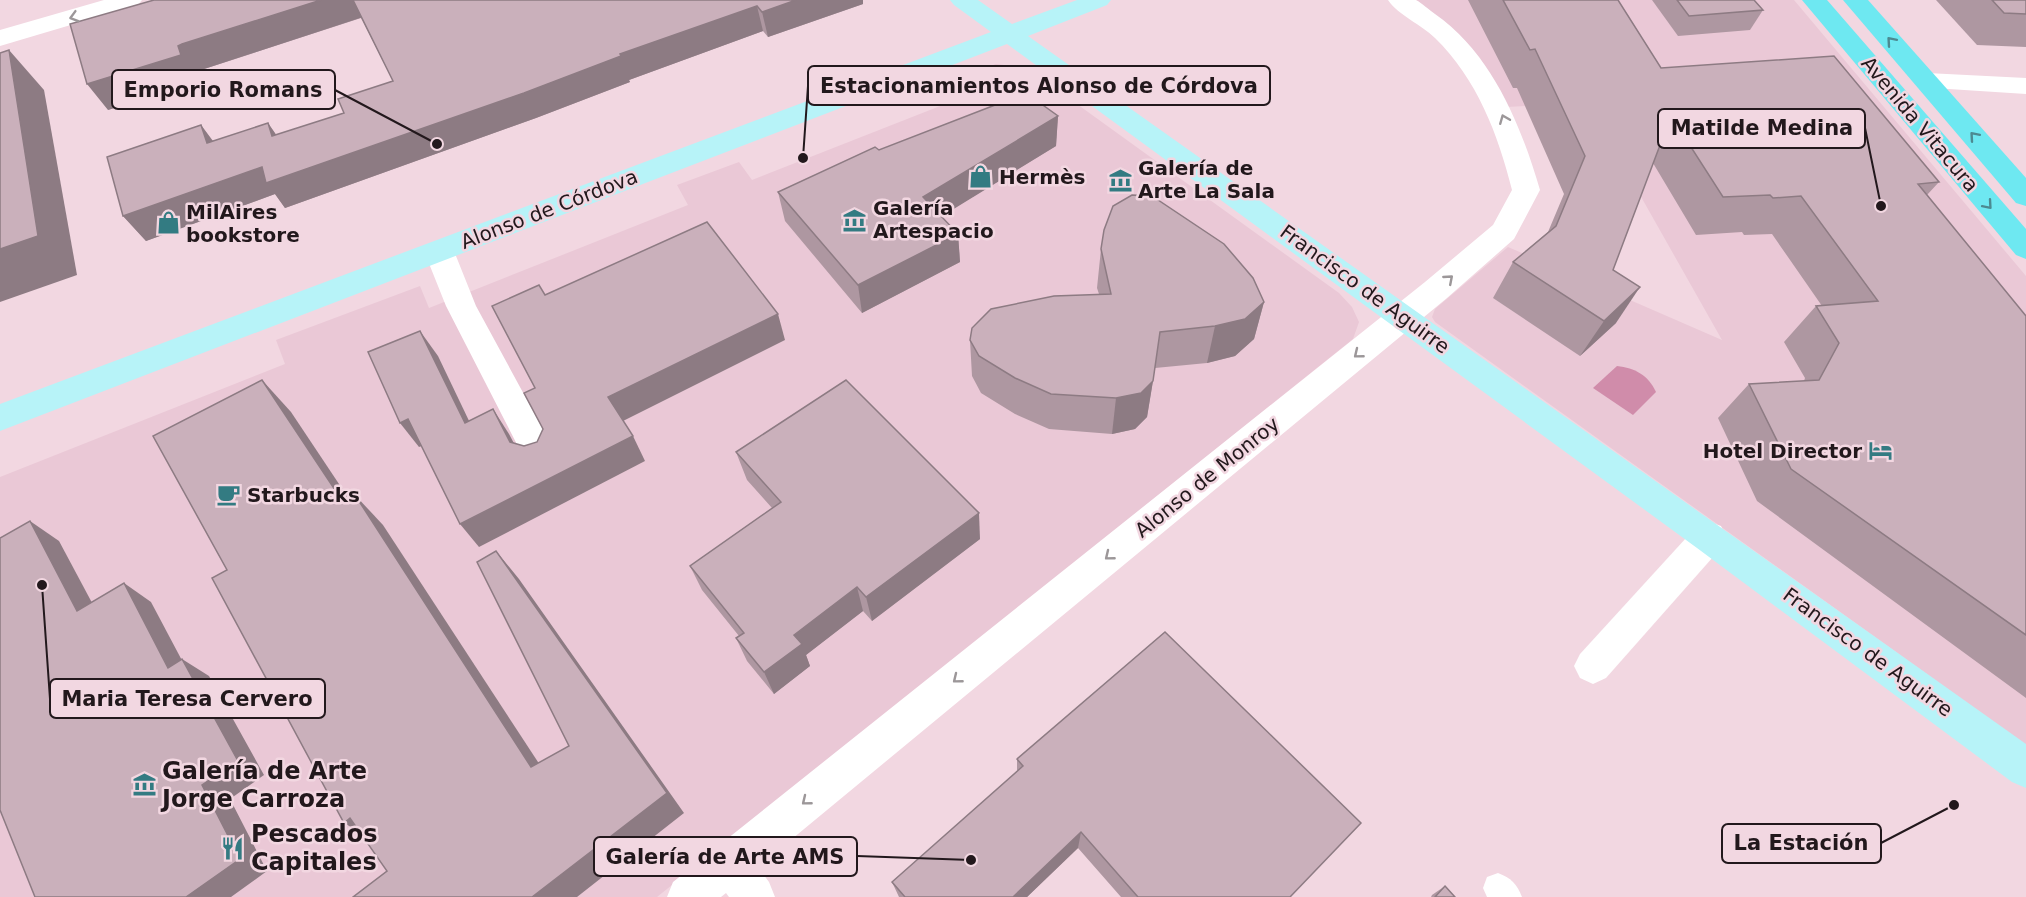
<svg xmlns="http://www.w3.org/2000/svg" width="2026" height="897" font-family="'DejaVu Sans',sans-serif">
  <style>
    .built { fill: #eac8d6 }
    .water { fill: #d08caa }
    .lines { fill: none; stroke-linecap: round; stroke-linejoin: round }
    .lane { fill: #fff; fill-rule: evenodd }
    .street { fill: #fff; fill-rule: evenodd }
    .secondary { fill: #b7f3f8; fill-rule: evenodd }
    .primary { fill: #6ee8f1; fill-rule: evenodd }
    .wall { fill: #ae97a1 }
    .shaded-wall { fill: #8d7b83 }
    .building { fill: #cab0bb; stroke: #8d7b83; stroke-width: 1.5 }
    .oneway { stroke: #9c9799 }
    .oneway2 { stroke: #4c8a91 }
    .labels { text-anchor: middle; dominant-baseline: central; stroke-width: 5; stroke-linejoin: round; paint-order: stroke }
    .street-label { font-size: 20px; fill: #22181c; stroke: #f2d7e1 }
    .poi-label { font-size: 20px; font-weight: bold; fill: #22181c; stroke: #f2d7e1; text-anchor: start }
    .near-poi-label { font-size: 24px; font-weight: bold; fill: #22181c; stroke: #f2d7e1; text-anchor: start }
    .leader { fill: none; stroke: #22181c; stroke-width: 2 }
    .callout-dot { fill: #22181c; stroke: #f2d7e1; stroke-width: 2 }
    .callout { fill: #f2d7e1; stroke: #22181c; stroke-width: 2 }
    .callout-label { font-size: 21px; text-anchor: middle; font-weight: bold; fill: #22181c }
  </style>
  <rect width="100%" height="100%" fill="#f2d7e1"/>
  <g class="built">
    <path d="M1415,0h379l232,276v469l-591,-423 -3,-5 3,-8 73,-62 214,93 -134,-237 -82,4 -26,-49 -21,-24z"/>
    <path d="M996,64l31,4 312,225 13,14 7,15 -6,17 -696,558h-657v-420l285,-113 -9,-24 144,-54 9,22 259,-103 -11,-20 62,-23 13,18 206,-81 -14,-17z"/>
  </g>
  <path class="water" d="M1617,366c18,2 31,9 39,26l-23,23 -40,-27z"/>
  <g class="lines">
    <path class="lane" d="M1498,873c13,5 19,11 24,24h-35l-4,-9 4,-11z"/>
    <g class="street">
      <path d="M104,0h38l-4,5 -138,41v-16z"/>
      <path d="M1388,0c8,0 20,0 28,0 6,3 13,10 19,14 57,40 86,111 105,176l-26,49 -67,59 -689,569 11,15 6,15h-46l-3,-4 -5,4h-54l6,-15 752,-600 68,-57 19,-35c-14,-56 -35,-111 -77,-152 -14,-14 -36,-22 -47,-38z"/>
      <path d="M1927,73l99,5v16l-108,-7 -4,-6 4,-6z"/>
      <path d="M439,240l10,4 5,7 22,55 75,138 5,10 -5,10 -12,4 -12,-4 -81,-158 -22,-55 5,-7z"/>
      <path d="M1709,522l12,4 5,11 -5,11 -115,130 -13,6 -13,-6 -6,-12 6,-12 117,-128z"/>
    </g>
    <path class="secondary" d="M950,0h28l34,24 65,-24h34l-4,5 -79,31 998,708v44l-14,-6 -315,-234 -690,-504 -1007,387v-27l991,-372 -37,-27z"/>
    <g class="primary">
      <path d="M1802,0h25l199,229v30l-10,-4z"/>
      <path d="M1843,0h25l158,178v28l-10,-3z"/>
    </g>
  </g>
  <g class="wall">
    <path d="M154,0h709v4l-95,33 -5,-6 -134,49 1,2 -94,36 -251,90 -10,-14 -129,47 -23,-25 78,-91 12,16 55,-18 8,12 68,-22 49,-32 -32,-63 -160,52 -4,2 3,8 -92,30z"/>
    <path d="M1468,0h150l43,68 278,114 -12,13 99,121v382l-269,-197 -39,-83 31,-34 55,-3 1,-3 -21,-36 32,-36h6l-50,-72 -28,1 -2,-3 -46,3 -43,-72 -40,107 3,53 -36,33 -87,-58 20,-36 35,-30 16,-38 -47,-106h-4z"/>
    <path d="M1652,0h102l9,10 -13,20 -72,6z"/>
    <path d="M1936,0h90v47l-49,-2z"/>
    <path d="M1058,116l-2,30 -115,70 17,18 2,28 -98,51 -77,-92 -7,-29 101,-42z"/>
    <path d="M1101,249l163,53 -10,37 -19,17 -28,7 -52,5 -8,49 -12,12 -23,5 -63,-5 -34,-15 -34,-21 -9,-17 -2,-36 129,-46 -2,-6z"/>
    <path d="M736,452l244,87 -108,82 -9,-10 -57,44 4,11 -36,28 -27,-33 -11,-23 3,-2 -37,-46 -12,-24 82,-58 -25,-28z"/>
    <path d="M1017,759l274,138h-170l-43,-49 -51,49h-128l-7,-15 125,-110z"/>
    <path d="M1445,886l10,11h-24l1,-2z"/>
  </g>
  <g class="shaded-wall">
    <path d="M321,0h32l10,17 -162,53 -4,2 3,8 -92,30 -21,-26 95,-40z"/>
    <path d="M796,0h67v4l-95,33 -6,-25z"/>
    <path d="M757,6l6,25 -134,49 1,2 -94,36 -251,90 -10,-14 -129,47 -23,-25 139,-49 358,-113z"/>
    <path d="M9,50l35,40 33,185 -77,27v-53z"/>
    <path d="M1058,116l-2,30 -130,80 -3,-29z"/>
    <path d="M268,123l18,26 -14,-13z"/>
    <path d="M201,125l19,26 -13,-8z"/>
    <path d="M958,234l2,28 -98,51 -4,-28z"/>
    <path d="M1640,287l-24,36 -36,33 24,-35z"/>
    <path d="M1264,302l-10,37 -19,17 -28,7 8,-37z"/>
    <path d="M778,314l7,26 -164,82 -13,-25z"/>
    <path d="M420,331l18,25 44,92 -17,-25z"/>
    <path d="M262,380l29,32 80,120 -28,-30z"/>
    <path d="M1153,381l-6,36 -12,12 -23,5 4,-36z"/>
    <path d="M493,409l16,25 17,32 -16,-24z"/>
    <path d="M408,419l19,25 -8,3 -19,-24z"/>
    <path d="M633,436l12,25 -166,86 -19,-23z"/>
    <path d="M355,495l28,30 172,263 -24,-21z"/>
    <path d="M979,513l1,26 -108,82 -6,-24z"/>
    <path d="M30,521l29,20 47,88 -29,-18z"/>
    <path d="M496,551l23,28 165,234 -107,84h-45l135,-104z"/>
    <path d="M124,583l27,19 44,83 -27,-17z"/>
    <path d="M857,587l6,24 -57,44 4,11 -36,28 -10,-22 30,-37z"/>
    <path d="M182,659l27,17 55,99 -34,24 37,72 -36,26h-45l16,-112z"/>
    <path d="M350,818l27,24 -33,-19z"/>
    <path d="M1081,832l-3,16 -51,49h-14z"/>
  </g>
  <g class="building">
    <path d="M154,0h167l-139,44 -4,2 3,9 -94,29 -17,-60z"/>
    <path d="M353,0h443l-34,12 -5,-6 -137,48 1,2 -97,37 -258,90 -4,-16 -139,49 -16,-59 94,-32 6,18 61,-20 4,13 72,-23 -6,-14 55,-18z"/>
    <path d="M1503,0h115l43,68 173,-12 105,126 -21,2 108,132v319l-235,-166 -42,-85 70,-4 20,-37 -23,-37 62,-5 -77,-105 -28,2 -3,-3 -47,2 -52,-81 -58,154 27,17 -36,34 -91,-59 43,-36 29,-70 -50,-107 -5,1z"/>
    <path d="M1677,0h77l9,10 -74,6z"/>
    <path d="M1992,0h34v14l-22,-1z"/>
    <path d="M9,50l29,186 -38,13v-196z"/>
    <path d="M1026,93l32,23 -135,81 35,37 -100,51 -80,-93 97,-45 4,3z"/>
    <path d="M1132,195l20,1 72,48 29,34 11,24 -19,17 -30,7 -55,6 -7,49 -12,12 -25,5 -65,-4 -36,-16 -36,-22 -9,-16 2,-12 19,-19 63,-13 57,-2 -10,-45 3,-19 9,-24z"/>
    <path d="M707,222l71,92 -170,83 25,39 -173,88 -52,-105 -8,4 -32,-71 52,-21 45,92 28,-14 17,33 14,4 13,-4 6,-13 -19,-36 11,-5 -43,-82 47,-21 6,10z"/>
    <path d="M262,380l81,122 12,-7 176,272 38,-21 -92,-184 19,-11 171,242 -135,104h-179l34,-26 -37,-53 -6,5 -132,-245 15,-8 -74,-134z"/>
    <path d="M846,380l133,133 -113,84 -9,-10 -63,48 8,9 -38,28 -28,-34 8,-5 -54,-67 91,-64 -45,-50z"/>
    <path d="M30,521l47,90 47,-28 44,85 14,-9 56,102 -36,24 38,74 -54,38h-151l-35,-87v-272z"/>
    <path d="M1165,632l196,191 -71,74h-152l-57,-65 -68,65h-108l-13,-15 131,-116 -6,-7z"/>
    <path d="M1445,886l10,11h-20z"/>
  </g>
  <defs><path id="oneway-chevron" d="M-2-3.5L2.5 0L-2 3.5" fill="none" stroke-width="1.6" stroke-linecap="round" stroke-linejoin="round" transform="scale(1.5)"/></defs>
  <g class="oneway">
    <use href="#oneway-chevron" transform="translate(74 17) rotate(164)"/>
    <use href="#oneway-chevron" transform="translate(1504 119) rotate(-112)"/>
    <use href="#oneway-chevron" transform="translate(1449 279) rotate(-41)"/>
    <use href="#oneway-chevron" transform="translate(1358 354) rotate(141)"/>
    <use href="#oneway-chevron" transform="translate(1109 556) rotate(141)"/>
    <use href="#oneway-chevron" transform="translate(957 679) rotate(141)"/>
    <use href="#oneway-chevron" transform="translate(806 801) rotate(141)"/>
  </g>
  <g class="oneway2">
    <use href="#oneway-chevron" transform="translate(1891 41) rotate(-131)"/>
    <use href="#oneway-chevron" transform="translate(1974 136) rotate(-131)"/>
    <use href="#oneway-chevron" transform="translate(1988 205) rotate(49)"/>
  </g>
  <defs>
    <symbol id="shop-bare" viewBox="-9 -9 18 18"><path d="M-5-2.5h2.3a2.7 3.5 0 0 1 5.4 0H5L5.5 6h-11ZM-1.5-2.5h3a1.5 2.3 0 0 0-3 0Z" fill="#337b82" stroke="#f2d7e1" stroke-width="2.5" paint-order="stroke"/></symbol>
    <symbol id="museum-bare" viewBox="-9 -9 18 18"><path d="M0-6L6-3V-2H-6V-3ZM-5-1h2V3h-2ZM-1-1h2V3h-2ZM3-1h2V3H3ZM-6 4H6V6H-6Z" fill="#337b82" stroke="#f2d7e1" stroke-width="2.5" paint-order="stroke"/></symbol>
    <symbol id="hotel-bare" viewBox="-9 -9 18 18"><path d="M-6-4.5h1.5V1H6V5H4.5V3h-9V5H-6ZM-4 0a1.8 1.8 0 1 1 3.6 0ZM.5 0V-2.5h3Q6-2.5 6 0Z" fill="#337b82" stroke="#f2d7e1" stroke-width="2.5" paint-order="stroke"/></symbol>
    <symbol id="cafe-bare" viewBox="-9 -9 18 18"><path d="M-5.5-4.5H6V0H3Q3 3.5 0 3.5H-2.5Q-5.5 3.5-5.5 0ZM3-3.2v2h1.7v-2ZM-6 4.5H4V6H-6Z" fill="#337b82" stroke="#f2d7e1" stroke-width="2.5" paint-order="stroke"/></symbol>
    <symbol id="restaurant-bare" viewBox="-9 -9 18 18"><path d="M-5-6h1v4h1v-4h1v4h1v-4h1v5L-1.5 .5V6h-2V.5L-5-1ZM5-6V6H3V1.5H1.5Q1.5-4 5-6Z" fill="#337b82" stroke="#f2d7e1" stroke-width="2.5" paint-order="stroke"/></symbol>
  </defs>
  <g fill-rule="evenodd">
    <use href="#shop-bare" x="964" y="160" width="33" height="33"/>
    <use href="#museum-bare" x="1104" y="164" width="33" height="33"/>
    <use href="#museum-bare" x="838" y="204" width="33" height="33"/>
    <use href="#shop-bare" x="152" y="206" width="33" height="33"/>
    <use href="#hotel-bare" x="1864" y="434" width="33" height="33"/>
    <use href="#cafe-bare" x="212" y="478" width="33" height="33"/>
    <use href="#museum-bare" x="128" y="768" width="33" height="33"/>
    <use href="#restaurant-bare" x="216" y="832" width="33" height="33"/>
  </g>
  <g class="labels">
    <g class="street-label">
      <text transform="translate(1920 124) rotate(50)">Avenida Vitacura</text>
      <text transform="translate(549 209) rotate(-21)">Alonso de Córdova</text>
      <text transform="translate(1365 289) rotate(36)">Francisco de Aguirre</text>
      <text transform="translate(1207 477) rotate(-39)">Alonso de Monroy</text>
      <text transform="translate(1868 652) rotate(36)">Francisco de Aguirre</text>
    </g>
    <g class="poi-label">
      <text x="1138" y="168">Galería de<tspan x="1138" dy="23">Arte La Sala</tspan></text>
      <text x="999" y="177">Hermès</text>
      <text x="873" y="208">Galería<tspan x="873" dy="23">Artespacio</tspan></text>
      <text x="186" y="212">MilAires<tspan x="186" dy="23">bookstore</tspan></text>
      <text x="1862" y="451" text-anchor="end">Hotel Director</text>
      <text x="247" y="495">Starbucks</text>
    </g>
    <g class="near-poi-label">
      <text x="162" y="771">Galería de Arte<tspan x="162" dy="28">Jorge Carroza</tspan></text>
      <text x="251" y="834">Pescados<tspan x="251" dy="28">Capitales</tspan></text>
    </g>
  </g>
  <path class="leader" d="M803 158L808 86M437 144L335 90M1881 206L1865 128M42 585L50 699M1954 805L1881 843M971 860L857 856"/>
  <g class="callout-dot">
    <circle cx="803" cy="158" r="6"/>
    <circle cx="437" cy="144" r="6"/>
    <circle cx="1881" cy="206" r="6"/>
    <circle cx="42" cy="585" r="6"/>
    <circle cx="1954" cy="805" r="6"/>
    <circle cx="971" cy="860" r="6"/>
  </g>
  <g class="callout">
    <rect x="808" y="66" width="462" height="39" rx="6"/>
    <rect x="112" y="70" width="223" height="39" rx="6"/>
    <rect x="1658" y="109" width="207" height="39" rx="6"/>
    <rect x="50" y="679" width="275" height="39" rx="6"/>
    <rect x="1722" y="824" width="159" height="39" rx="6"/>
    <rect x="594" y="837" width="263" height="39" rx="6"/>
  </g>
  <g class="callout-label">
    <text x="1039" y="93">Estacionamientos Alonso de Córdova</text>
    <text x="223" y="97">Emporio Romans</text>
    <text x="1762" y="135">Matilde Medina</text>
    <text x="187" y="706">Maria Teresa Cervero</text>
    <text x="1801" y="850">La Estación</text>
    <text x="725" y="864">Galería de Arte AMS</text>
  </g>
</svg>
